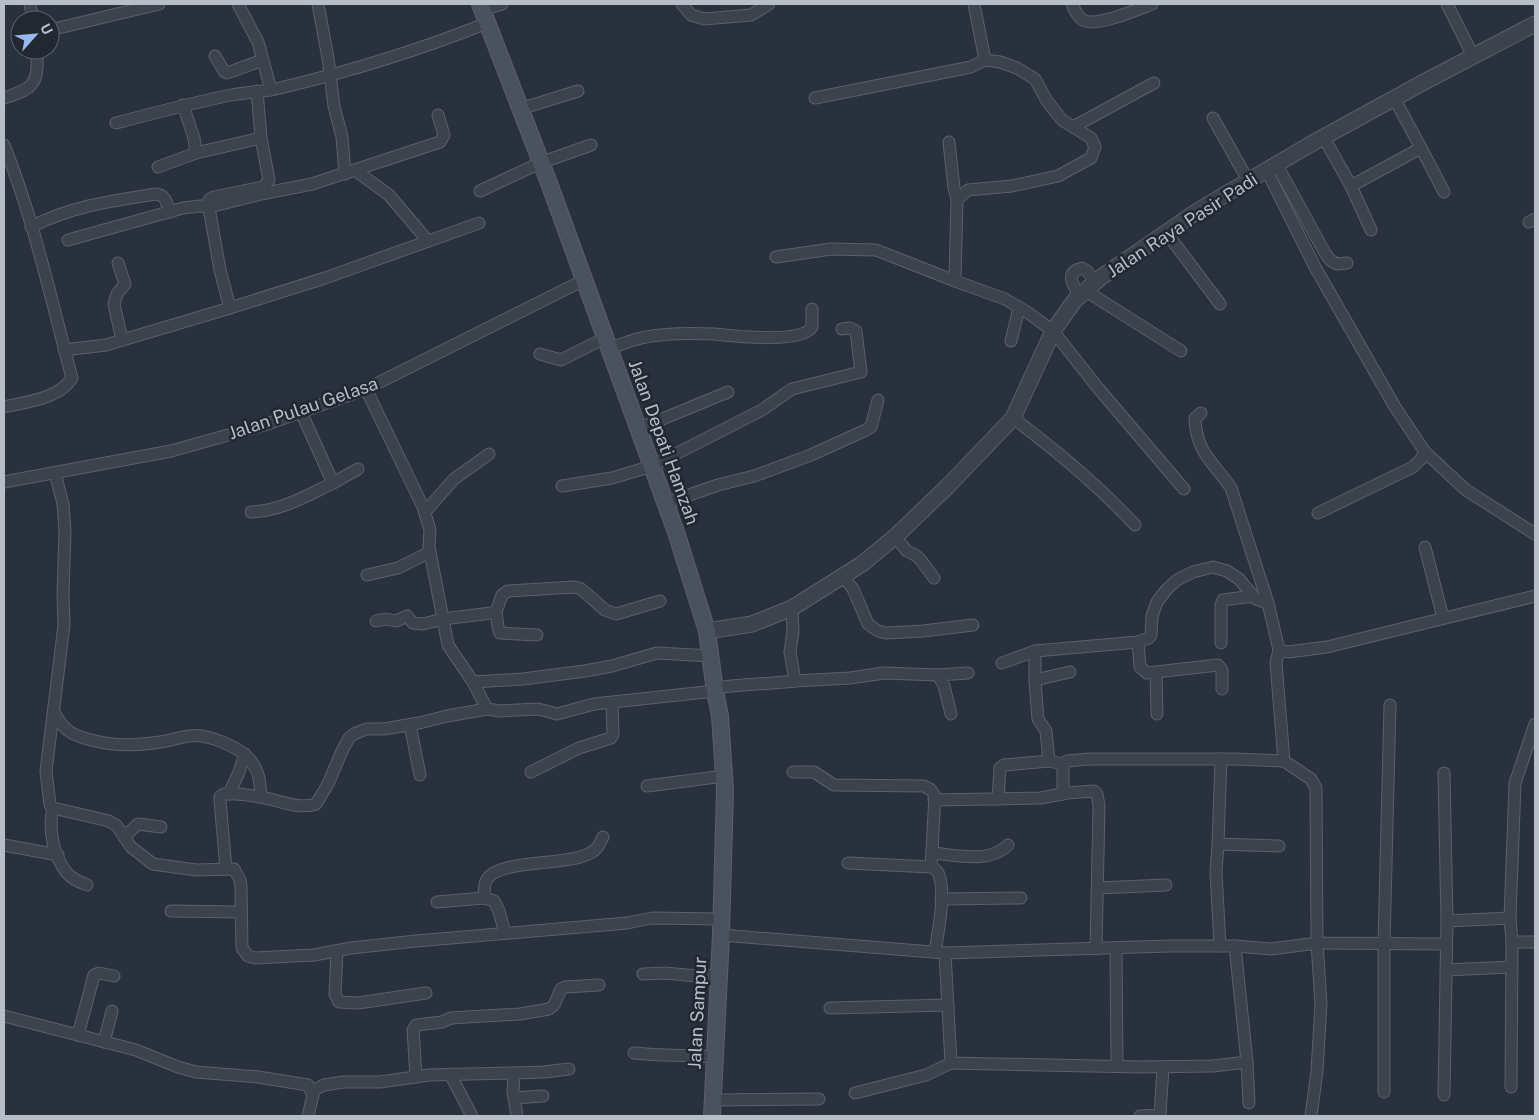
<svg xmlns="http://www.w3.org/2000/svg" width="1539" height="1120" font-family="'Public Sans',sans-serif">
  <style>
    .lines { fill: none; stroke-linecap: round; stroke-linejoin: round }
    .minor-casing { stroke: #5a616b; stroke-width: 13 }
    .tertiary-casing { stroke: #5a616b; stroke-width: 17 }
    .secondary-casing { stroke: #5a616b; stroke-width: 18 }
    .minor { stroke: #3c434d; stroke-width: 11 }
    .tertiary { stroke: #3c434d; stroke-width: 15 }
    .secondary { stroke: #4b525f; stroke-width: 16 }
    .labels { text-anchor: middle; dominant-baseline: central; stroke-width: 5; stroke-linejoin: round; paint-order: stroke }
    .street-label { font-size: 18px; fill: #b8bec8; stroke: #212832 }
  </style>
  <rect width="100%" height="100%" fill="#28313d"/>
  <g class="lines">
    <defs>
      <g id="minor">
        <path d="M30,4l3,16"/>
        <path d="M238,4l20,38 13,48"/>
        <path d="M318,4l10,54 6,48 8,31 3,37"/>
        <path d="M682,4l9,11 13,4 47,-4 18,-11"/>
        <path d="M974,4l11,56 15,2 17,6 18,11 12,22 15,19 29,18 4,9 -4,11 -33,18 -46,10 -44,4 -11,9 -2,82 50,18 22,13 26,19 45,57 86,101"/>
        <path d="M1072,4c2,5 6,13 11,16 13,8 55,-11 69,-16"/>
        <path d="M1447,4l26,52"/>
        <path d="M482,10l20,-6"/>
        <path d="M50,30l109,-26"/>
        <path d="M215,56l9,15 3,2 36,-13"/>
        <path d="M4,98c32,-10 34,-15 33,-48"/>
        <path d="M815,98l156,-31 14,-7"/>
        <path d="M183,105l11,33 2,15 65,-15"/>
        <path d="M520,109l58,-18"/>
        <path d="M1213,118l36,64"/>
        <path d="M116,123c38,-10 76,-20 115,-28 16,-3 33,-3 49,-7 71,-17 140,-38 207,-65"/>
        <path d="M1073,127l81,-44"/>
        <path d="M1324,138l27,48 70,-38 -27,-50"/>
        <path d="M949,142l5,46 3,11"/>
        <path d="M4,145c30,75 47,154 68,233 -13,21 -46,24 -68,29"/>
        <path d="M1421,148l23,44"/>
        <path d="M1277,165l48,88 5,7 7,4 10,-1"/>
        <path d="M158,167l38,-14"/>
        <path d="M356,171l33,24 39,46"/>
        <path d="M1267,171l48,96 80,140 30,45 41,38 69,44"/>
        <path d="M1351,186l20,44"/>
        <path d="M480,191l60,-28 51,-18"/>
        <path d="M1529,222l6,-3"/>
        <path d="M31,227c41,-21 80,-26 125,-33 10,1 11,10 14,18"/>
        <path d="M1166,232l54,72"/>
        <path d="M68,240l115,-32 17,-2 9,1 52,-13 51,-10 128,-42 4,-7 -6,-20"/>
        <path d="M776,257l55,-8 45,1 79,31"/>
        <path d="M118,263l7,21 -8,10 -3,10 8,36"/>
        <path d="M1086,291l95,60"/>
        <path d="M1080,296c-7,-11 -16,-23 2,-28l5,3 9,11"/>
        <path d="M230,308l-10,-38 -12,-68 2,-3 4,-2 49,-10 6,-7 -8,-42 -4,-47"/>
        <path d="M1011,341l8,-33"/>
        <path d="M609,348c12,-3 24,-9 37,-11 20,-4 48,-4 69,-3 20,2 86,10 97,-7v-18"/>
        <path d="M64,350l42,-5 124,-37 95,-30 154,-55"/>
        <path d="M540,354l21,6 44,-22"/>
        <path d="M1201,413l-6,5c1,35 18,43 36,70l37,115 11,47 9,2 39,-5 208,-51"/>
        <path d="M1013,418c44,33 85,67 122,107"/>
        <path d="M638,429l90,-37"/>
        <path d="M55,473l8,31 2,27 -2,63 1,31 -18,146 4,34 3,3 56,13 8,5 14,21 22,17 43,6 38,-1 6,11 1,7 1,61 6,8 7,2 59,-3 37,-7 65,-7 211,-18 25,-5 70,1"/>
        <path d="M4,482l167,-31 93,-26 102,-36 218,-109"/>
        <path d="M333,483l25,-14"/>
        <path d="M562,486l50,-8 40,-12 110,-56 30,-21 69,-17 -5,-41 -6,-3 -8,1"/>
        <path d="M666,503l52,-18 36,-9 57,-21 55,-25 5,-3 7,-27"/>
        <path d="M251,512c30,-1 55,-16 82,-29l-32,-71"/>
        <path d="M425,512l29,-33 35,-25"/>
        <path d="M1318,513l95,-46 8,-8 4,-7"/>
        <path d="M895,537l12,14 8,4 5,4 14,19"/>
        <path d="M1425,547l18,71"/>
        <path d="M367,575l31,-7 32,-16"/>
        <path d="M843,576l10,13 15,35 10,7 8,2 37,-2 50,-6"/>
        <path d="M792,608l1,23 -3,21 5,29 55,-3 34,-5 54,2 30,-2"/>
        <path d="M496,612l2,15 2,6 37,2"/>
        <path d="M376,621l10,-2 10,2 11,-5 6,7 10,1 20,-5 48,-6 5,-1 6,-17 6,-4 67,-4 6,2 24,21 11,4 44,-13"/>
        <path d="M1221,643v-38l2,-5 30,-4"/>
        <path d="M1279,650l-3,13 8,98"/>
        <path d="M1035,651l103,-9"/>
        <path d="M1002,663l33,-12v30l3,38 8,12 3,30"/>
        <path d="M1156,672l1,42"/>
        <path d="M938,675l6,11 7,28"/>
        <path d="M1035,680l35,-8"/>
        <path d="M473,682l50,-3 62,-8 27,-5 45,-13 54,3"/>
        <path d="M715,688c27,-4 54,-4 80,-7"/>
        <path d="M1222,689v-19l-4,-5 -71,8 -7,-6 -2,-25 11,-4 2,-3 1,-19 5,-14 10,-13 10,-9 16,-8 20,-5 14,4 12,8 17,20 12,4"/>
        <path d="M487,709l13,2 38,-2 19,5 37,-10 121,-13"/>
        <path d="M54,712c10,20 20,24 41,29 25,6 47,4 72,0 7,-2 15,-4 22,-5 18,-3 55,12 64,28 7,9 7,22 8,33"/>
        <path d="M410,725l10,50"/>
        <path d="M1221,759l-3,85 61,2"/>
        <path d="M1063,764v30"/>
        <path d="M531,772l48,-24 32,-10 2,-4 -1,-31"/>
        <path d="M793,772h21l20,13 90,1 7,4 4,6 -4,71c4,2 7,4 8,8 7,19 -1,57 -4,77"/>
        <path d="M1444,773l3,148 -3,174"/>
        <path d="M647,786l77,-10"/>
        <path d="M229,794l10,-22 6,-18"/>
        <path d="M998,799l2,-31 4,-3 45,-4 14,3 4,-3 22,-2h146l49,2 27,18 5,9 1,155 129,1"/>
        <path d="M934,800l107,-2 26,-5 27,-2 3,3 2,12 -3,143"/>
        <path d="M53,808c-5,20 0,48 14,65 5,6 12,9 20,12"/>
        <path d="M124,837l14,-13 23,3"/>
        <path d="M1218,844l-2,28 4,74"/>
        <path d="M4,845l54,10"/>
        <path d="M932,853c25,2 57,11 76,-8"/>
        <path d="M848,863l83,4"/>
        <path d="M226,869l-6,-68v-4l4,-3c11,-1 25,1 36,3 19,3 37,13 56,7l12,-20 14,-33 7,-13 5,-4 12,-5h18l35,-6 28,-7 40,-7 -14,-27 -25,-37 -19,-98 1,-17 -7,-23 -57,-118"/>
        <path d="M1098,888l68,-3"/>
        <path d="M484,898c0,-6 0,-14 3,-19 15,-21 81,-12 105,-27 6,-3 8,-9 11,-15"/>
        <path d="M941,899l80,-1"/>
        <path d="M437,902l47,-4 10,3 5,10 6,22"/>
        <path d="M171,911l70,1"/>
        <path d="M1447,921l63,-3"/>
        <path d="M721,935l224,18 225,-7h65l36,3 46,-6 4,61 -4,67 -6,45"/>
        <path d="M1512,942h23"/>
        <path d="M1116,948l1,118"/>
        <path d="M337,951l-2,43 4,8 19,1 68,-10"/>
        <path d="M945,953l6,110 189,4 73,-1 34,-4 -12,-116"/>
        <path d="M1446,970l65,-3"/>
        <path d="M643,974l22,-1 32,3 22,-1"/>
        <path d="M830,1008l118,-3"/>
        <path d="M4,1016l132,34 42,17 18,5 62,5 50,8 5,10 -5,21"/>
        <path d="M78,1035l16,-60 5,-2 15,3"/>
        <path d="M104,1042l8,-31"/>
        <path d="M634,1053c27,3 53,2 80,4"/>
        <path d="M1247,1062l2,41"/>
        <path d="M514,1073l30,-1 25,-3"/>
        <path d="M450,1074l22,42"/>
        <path d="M416,1077l-3,-47 3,-5 26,-3 9,-4 69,-4 29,-5 5,-4 7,-16 4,-2 34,-2"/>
        <path d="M1511,1087l1,-145 -2,-24 5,-135 20,-59"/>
        <path d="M312,1091l12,-6 19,-3h37l49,-7 85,-2 -1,18 4,25"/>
        <path d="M1384,1092v-148l6,-239"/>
        <path d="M855,1093l71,-18 25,-12"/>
        <path d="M514,1098l29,-2"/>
        <path d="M713,1100l106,-1"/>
        <path d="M1140,1116l20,-1 3,-48"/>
      </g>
      <path id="tertiary" d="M707,631l45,-7 40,-16 70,-44 35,-29 52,-50 64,-67 40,-87 22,-31 25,-22 99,-68 112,-66 113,-62 111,-58"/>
      <path id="secondary" d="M480,4l69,179 127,349 31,99 8,60 5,25 5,74 -4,145 -9,181"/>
    </defs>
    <use href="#minor" class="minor-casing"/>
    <use href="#tertiary" class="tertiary-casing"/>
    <use href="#secondary" class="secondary-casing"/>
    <use href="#minor" class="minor"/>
    <use href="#tertiary" class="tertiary"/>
    <use href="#secondary" class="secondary"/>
  </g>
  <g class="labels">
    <g class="street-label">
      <text transform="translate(1182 225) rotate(-33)">Jalan Raya Pasir Padi</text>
      <text transform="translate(303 408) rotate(-19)">Jalan Pulau Gelasa</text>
      <text transform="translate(664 442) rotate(70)">Jalan Depati Hamzah</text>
      <text transform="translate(697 1013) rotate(-87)">Jalan Sampur</text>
    </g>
  </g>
  <rect width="1539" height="1120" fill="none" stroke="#b8bec8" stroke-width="10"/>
  <g transform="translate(35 35) rotate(63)"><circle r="24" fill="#212832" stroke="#5d646e"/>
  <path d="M0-4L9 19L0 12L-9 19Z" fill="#9ab9eb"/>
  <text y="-8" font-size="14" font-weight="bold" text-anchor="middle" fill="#b8bec8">U</text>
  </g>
</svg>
